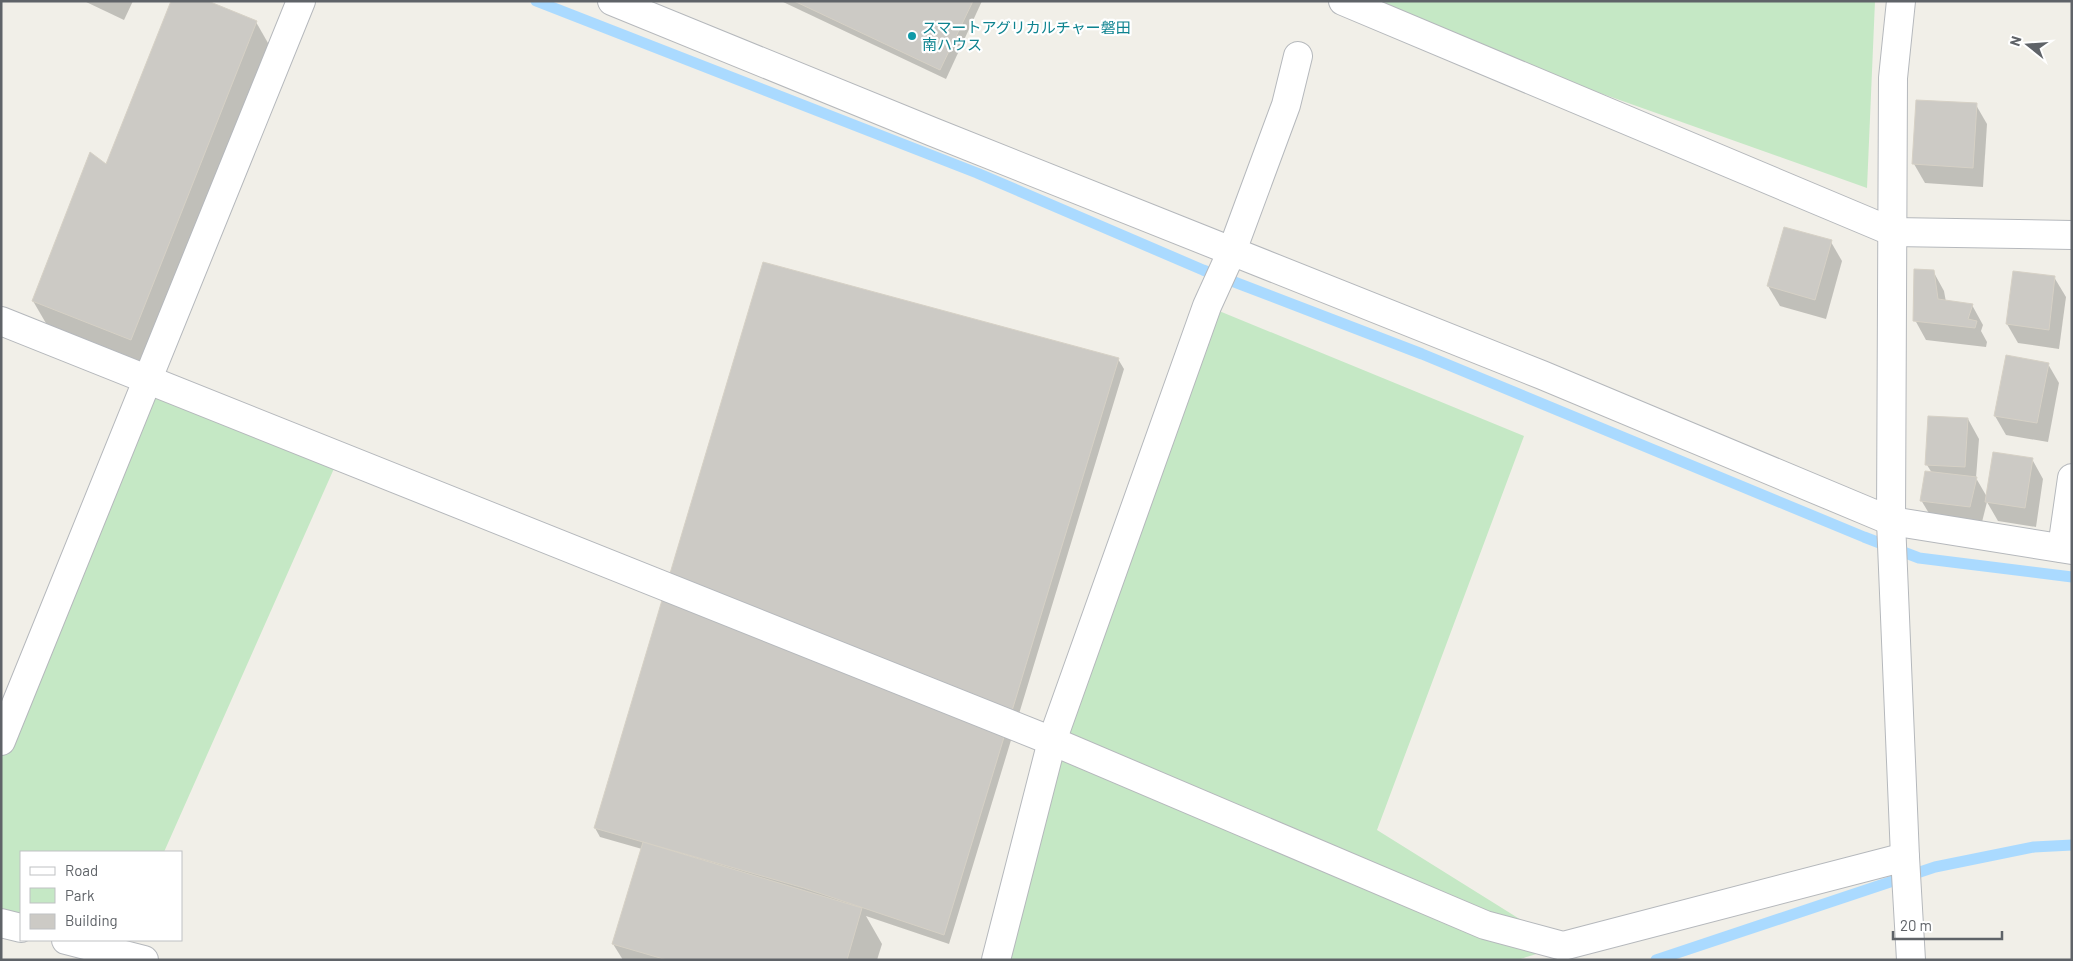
<svg xmlns="http://www.w3.org/2000/svg" width="2073" height="961" font-family="Barlow,'Noto Sans JP',sans-serif">
  <style>
    .green { fill: #c5e8c5 }
    .shadow { fill: #0003 }
    .lines { fill: none; stroke-linecap: round; stroke-linejoin: round }
    .stream { stroke: #aadaff; stroke-width: 11 }
    .building { fill: #cccac5; stroke: #d6d1c6 }
    .minor-casing { stroke: #b5b8bc; stroke-width: 30 }
    .tertiary-casing { stroke: #b5b8bc; stroke-width: 30 }
    .minor { stroke: #fff; stroke-width: 28 }
    .tertiary { stroke: #fff; stroke-width: 28 }
    .culture-dot { fill: #0f9aa8; stroke: #fff; stroke-width: 2 }
    .labels { text-anchor: middle; dominant-baseline: central; stroke-width: 4.5; stroke-linejoin: round; paint-order: stroke }
    .culture-label { font-size: 15px; fill: #0d838f; stroke: #fff; text-anchor: start }
  </style>
  <rect width="100%" height="100%" fill="#f1efe8"/>
  <g class="green">
    <path d="M1341,1h534l-8,187z"/>
    <path d="M1207,306l317,130 -147,394 186,116 -46,14h-517l52,-219z"/>
    <path d="M147,378l193,77 -176,397h-143v76l-20,-5v-182z"/>
  </g>
  <g class="shadow">
    <path d="M84,1h49l-9,19z"/>
    <path d="M781,1h201l-36,78z"/>
    <path d="M256,22l20,35 -125,318 -97,-38 -21,-36z"/>
    <path d="M1976,105l11,19 -4,63 -58,-4 -11,-19z"/>
    <path d="M1831,242l11,19 -16,58 -46,-13 -12,-20z"/>
    <path d="M1933,271l11,20 2,11 26,3 11,20 -2,6 6,11 -1,5 -60,-7 -11,-20z"/>
    <path d="M2054,277l12,20 -7,52 -41,-6 -11,-19z"/>
    <path d="M1118,359l6,10 -175,575 -83,-28 16,28 -5,16h-254l-10,-16 29,-95 -42,-12 -5,-9z"/>
    <path d="M2048,364l11,19 -11,59 -42,-7 -11,-19z"/>
    <path d="M1968,419l11,20 -3,39 11,19 45,-38 11,20 -7,48 -38,-6 -11,-19 -6,24 -48,-6 -12,-20 11,-27 -5,-8z"/>
  </g>
  <g class="lines">
    <g class="stream">
      <path d="M536,1l441,172 226,97 219,84 442,183 55,21 153,19"/>
      <path d="M1656,960l279,-93 99,-20 38,-2"/>
    </g>
  </g>
  <g class="building">
    <path d="M171,1h37l49,20 -126,319 -99,-39 58,-149 16,12z"/>
    <path d="M794,1h179l-33,69z"/>
    <path d="M1916,100l61,3 -4,65 -61,-4z"/>
    <path d="M1784,227l48,13 -17,60 -48,-14z"/>
    <path d="M763,262l356,96 -175,577 -140,-47 -210,-60z"/>
    <path d="M1914,269l20,1 4,29 35,5 -5,15 9,2 -2,7 -62,-7z"/>
    <path d="M2013,271l42,5 -6,54 -43,-6z"/>
    <path d="M2006,355l43,8 -12,60 -43,-7z"/>
    <path d="M1928,416l40,2 -3,49 -40,-2z"/>
    <path d="M1993,452l40,6 -8,50 -40,-6z"/>
    <path d="M1925,471l52,6 -7,30 -50,-6z"/>
    <path d="M643,842l219,66 -15,52h-180l-55,-16z"/>
  </g>
  <g class="lines">
    <defs>
      <g id="minor">
        <path d="M1343,1l550,231 179,3"/>
        <path d="M1,321l1051,420 433,184 78,21 342,-89"/>
        <path d="M1891,521l181,29"/>
        <path d="M2062,548l10,-70"/>
        <path d="M1,741l300,-740"/>
        <path d="M1,923l20,5"/>
        <path d="M66,940l78,20"/>
      </g>
      <g id="tertiary">
        <path d="M612,1l321,131 609,243 349,146"/>
        <path d="M1901,1l-8,77 -2,443 14,336 6,103"/>
        <path d="M996,960l56,-219 155,-435 25,-55 54,-146 12,-49"/>
      </g>
    </defs>
    <use href="#minor" class="minor-casing"/>
    <use href="#tertiary" class="tertiary-casing"/>
    <use href="#minor" class="minor"/>
    <use href="#tertiary" class="tertiary"/>
  </g>
  <circle class="culture-dot" cx="912" cy="36" r="5"/>
  <g class="labels">
    <g class="culture-label">
      <text x="922" y="27">スマートアグリカルチャー磐田<tspan x="922" dy="17">南ハウス</tspan></text>
    </g>
  </g>
  <rect width="2073" height="961" fill="none" stroke="#5f6368" stroke-width="5"/>
  <rect x="20" y="851" width="162" height="90" fill="#ffffff" stroke="#bfc1c3"/>
  <rect x="30" y="867" width="25" height="8" fill="#ffffff" stroke="#bfc1c3"/>
  <text x="65" y="876" font-size="15" fill="#5f6368">Road</text>
  <rect x="30" y="888" width="25" height="15" fill="#c5e8c5" stroke="#bfc1c3"/>
  <text x="65" y="901" font-size="15" fill="#5f6368">Park</text>
  <rect x="30" y="914" width="25" height="15" fill="#cccac5" stroke="#bfc1c3"/>
  <text x="65" y="926" font-size="15" fill="#5f6368">Building</text>
  <g transform="translate(2028 45) rotate(287)" stroke="#ffffff" stroke-width="4" paint-order="stroke">
  <path d="M0-4L9 19L0 12L-9 19Z" fill="#5f6368"/>
  <text y="-8" font-size="14" font-weight="bold" text-anchor="middle" fill="#5f6368">N</text>
  </g>
  <path d="M1893 931v8h109v-8" fill="none" stroke="#5f6368" stroke-width="2.5"/>
  <text x="1900" y="931" font-size="15" fill="#5f6368" stroke="#ffffff" stroke-width="4" paint-order="stroke">20 m</text>
</svg>
